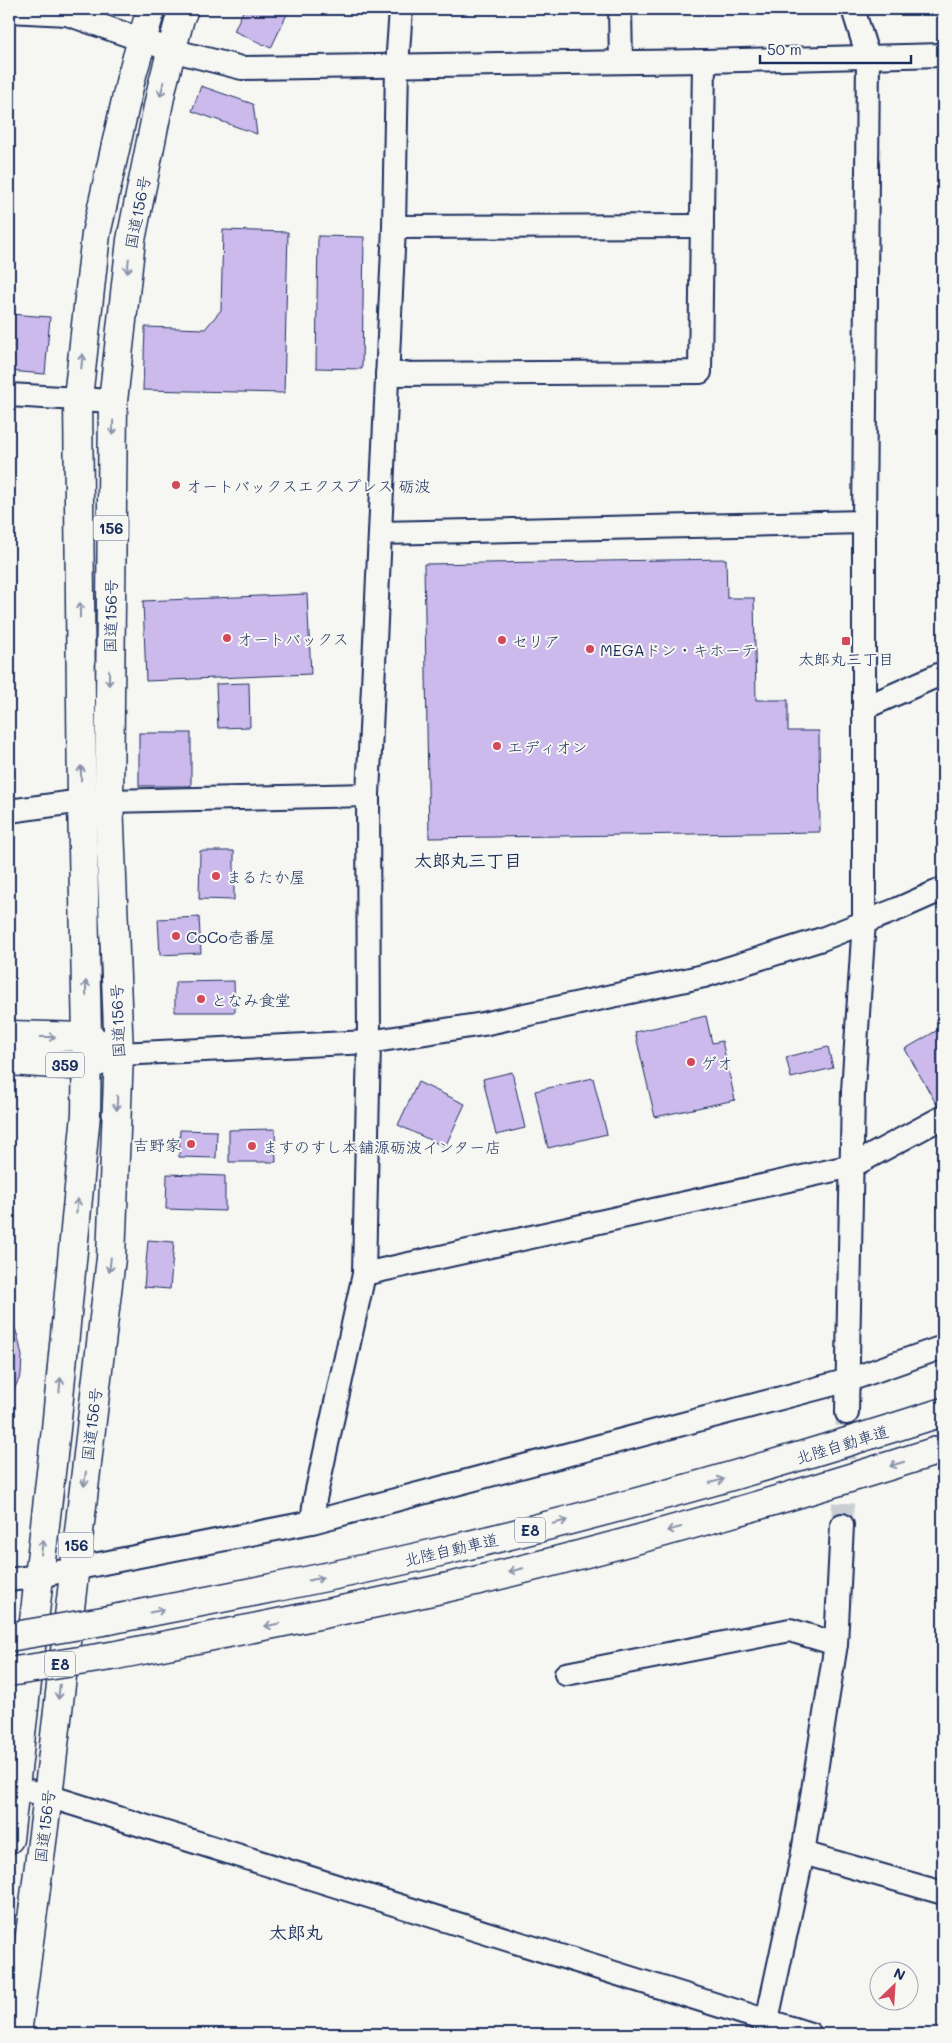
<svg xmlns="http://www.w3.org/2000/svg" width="952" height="2043" font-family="Mali,'Klee One',sans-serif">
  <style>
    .building { fill: #cbbaeb; stroke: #1b2f5e }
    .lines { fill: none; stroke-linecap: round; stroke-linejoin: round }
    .minor-tunnel { stroke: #caced4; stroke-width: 22; stroke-dasharray: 22 11; stroke-linecap: butt }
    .minor-casing { stroke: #1b2f5e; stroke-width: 26 }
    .highway-casing { stroke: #1b2f5e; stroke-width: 31 }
    .minor { stroke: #f6f6f2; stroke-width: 22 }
    .highway { stroke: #f6f6f2; stroke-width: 28 }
    .highway-bridge-casing { stroke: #1b2f5e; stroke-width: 31; stroke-linecap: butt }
    .highway-bridge { stroke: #f6f6f2; stroke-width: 28 }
    .oneway { stroke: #8892a8 }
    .poi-dot { fill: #d1495b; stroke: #f6f6f2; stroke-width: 2 }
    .labels { text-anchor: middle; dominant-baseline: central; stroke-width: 4; stroke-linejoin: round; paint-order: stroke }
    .shield { fill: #f6f6f2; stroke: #5d6b8a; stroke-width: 1 }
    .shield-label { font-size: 15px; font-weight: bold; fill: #1b2f5e }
    .street-label { font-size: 16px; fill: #1b2f5e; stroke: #f6f6f2 }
    .poi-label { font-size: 16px; fill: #1b2f5e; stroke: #f6f6f2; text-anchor: start }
    .neighbourhood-label { font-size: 18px; font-weight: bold; fill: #1b2f5e; stroke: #f6f6f2 }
  </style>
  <rect width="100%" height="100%" fill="#f6f6f2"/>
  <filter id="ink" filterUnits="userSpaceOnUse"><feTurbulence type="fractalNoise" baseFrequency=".02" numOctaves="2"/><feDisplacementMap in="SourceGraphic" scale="10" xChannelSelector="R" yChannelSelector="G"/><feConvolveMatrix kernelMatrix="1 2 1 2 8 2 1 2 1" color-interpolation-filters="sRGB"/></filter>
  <g filter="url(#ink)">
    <g class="building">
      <path d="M244,9h38l6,3 -17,36 -37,-17z"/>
      <path d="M201,86l52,18 4,30 -65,-23z"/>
      <path d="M223,230l65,2 -4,161 -141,-3 2,-63 60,2 16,-19z"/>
      <path d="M318,236l46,1 -2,132 -46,-1z"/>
      <path d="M9,314l41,3 -5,57 -36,-3z"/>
      <path d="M726,559l1,39h27l2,102h32v31h31l1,101 -391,6 -5,-274z"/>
      <path d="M307,594l4,80 -165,7 -3,-80z"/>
      <path d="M249,683l1,44 -32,1 -2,-44z"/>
      <rect x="139" y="733" width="52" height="53"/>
      <path d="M200,851h34v49l-35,-1z"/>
      <path d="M199,917l2,36 -41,2 -2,-36z"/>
      <path d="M234,981l1,31h-60v-30z"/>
      <path d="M706,1016l6,27 10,-2 13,59 -80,17 -20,-85z"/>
      <path d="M943,1027v77l-5,3 -33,-58z"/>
      <path d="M828,1047l5,21 -42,10 -5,-21z"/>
      <path d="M512,1072l13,56 -29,7 -13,-56z"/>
      <path d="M593,1078l14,56 -59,14 -13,-57z"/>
      <path d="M418,1082l47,22 -20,43 -47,-22z"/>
      <path d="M275,1129l1,33h-47v-32z"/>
      <path d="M180,1130l37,1 -1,27 -37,-1z"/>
      <path d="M167,1174l58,2v35l-59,-2z"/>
      <path d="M148,1240l26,2 -4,47 -26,-2z"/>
      <path d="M9,1317l3,3 6,17 4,19 -1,19 -12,25z"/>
    </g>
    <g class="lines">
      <path class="minor-tunnel" d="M842,1525l5,-112"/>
      <defs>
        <g id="minor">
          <path d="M67,9v5l104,36 71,18 462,-7 239,-6"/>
          <path d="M401,9l-4,57 -3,161 -26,568 1,247 -5,232 -49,225 -3,23 537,-142 94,-33"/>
          <path d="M620,9l1,53"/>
          <path d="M9,11l58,3"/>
          <path d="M394,227l308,-1"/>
          <path d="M387,374l313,-2 4,-311"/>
          <path d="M9,395l104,6"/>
          <path d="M380,533l484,-11"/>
          <path d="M864,708l79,-35"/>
          <path d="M109,801l259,-6"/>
          <path d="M9,811l73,-10"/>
          <path d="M119,1054l250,-12 114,-18 221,-48 118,-37 76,-30 45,-20"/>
          <path d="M364,1274l488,-108 91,-49"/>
          <path d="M847,1413l6,-322 11,-170v-399l4,-465 -15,-48"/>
          <path d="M9,1580l29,-4 274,-54"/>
          <path d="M566,1674l224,-44 46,14"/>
          <path d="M15,1787l33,9 762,238"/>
          <path d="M803,1853l140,40"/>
          <path d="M764,2034l39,-181 33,-209 6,-119"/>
        </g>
        <g id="highway">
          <path d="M9,1035l78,2 15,8"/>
          <path d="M9,1061l78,5 16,-6"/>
          <path d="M109,1620c108,-21 215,-41 322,-66 173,-40 343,-88 512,-142"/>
          <path d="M111,1656c108,-21 217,-42 325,-66 171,-39 340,-88 507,-141"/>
          <path d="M9,1839l47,-410 30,-315 1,-77 -5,-236 -4,-403 18,-164 35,-156 20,-69"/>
          <path d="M17,2034l31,-238 63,-538 8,-204 -10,-253 4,-400 18,-161 31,-153 18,-69 4,-9"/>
        </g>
      </defs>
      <use href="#minor" class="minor-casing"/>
      <use href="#highway" class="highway-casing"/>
      <use href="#minor" class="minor"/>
      <use href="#highway" class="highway"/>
      <defs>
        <g id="highway-bridge">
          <path d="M9,1637l100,-17"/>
          <path d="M9,1672l102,-16"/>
        </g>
      </defs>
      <use href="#highway-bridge" class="highway-bridge-casing"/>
      <use href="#highway-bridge" class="highway-bridge"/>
    </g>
    <defs><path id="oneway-shaft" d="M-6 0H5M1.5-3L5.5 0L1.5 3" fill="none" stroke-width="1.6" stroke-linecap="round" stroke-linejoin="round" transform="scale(1.25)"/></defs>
    <g class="oneway">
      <use href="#oneway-shaft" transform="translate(162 89) rotate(102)"/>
      <use href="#oneway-shaft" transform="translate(128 266) rotate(96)"/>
      <use href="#oneway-shaft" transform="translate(82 361) rotate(-84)"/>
      <use href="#oneway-shaft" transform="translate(113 428) rotate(91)"/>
      <use href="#oneway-shaft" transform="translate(80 610) rotate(-90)"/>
      <use href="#oneway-shaft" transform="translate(109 678) rotate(91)"/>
      <use href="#oneway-shaft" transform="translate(81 773) rotate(-90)"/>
      <use href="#oneway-shaft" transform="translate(86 988) rotate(-91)"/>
      <use href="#oneway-shaft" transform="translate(48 1037)"/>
      <use href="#oneway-shaft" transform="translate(117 1103) rotate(92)"/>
      <use href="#oneway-shaft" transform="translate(77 1206) rotate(-85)"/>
      <use href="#oneway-shaft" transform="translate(110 1265) rotate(96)"/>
      <use href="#oneway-shaft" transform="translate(60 1385) rotate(-85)"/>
      <use href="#oneway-shaft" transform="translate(897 1464) rotate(163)"/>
      <use href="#oneway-shaft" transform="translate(85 1479) rotate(97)"/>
      <use href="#oneway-shaft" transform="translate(717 1481) rotate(-15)"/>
      <use href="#oneway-shaft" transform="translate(560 1522) rotate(-14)"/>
      <use href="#oneway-shaft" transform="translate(674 1529) rotate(165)"/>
      <use href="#oneway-shaft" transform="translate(42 1547) rotate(-83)"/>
      <use href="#oneway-shaft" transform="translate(516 1570) rotate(166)"/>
      <use href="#oneway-shaft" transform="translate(316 1579) rotate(-12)"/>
      <use href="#oneway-shaft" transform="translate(157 1611) rotate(-11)"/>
      <use href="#oneway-shaft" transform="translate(272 1625) rotate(169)"/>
      <use href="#oneway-shaft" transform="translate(59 1692) rotate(96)"/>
    </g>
  </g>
  <g class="poi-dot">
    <circle cx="176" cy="485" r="5"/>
    <circle cx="227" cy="638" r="5"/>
    <circle cx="502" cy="640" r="5"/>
    <rect x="841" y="636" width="10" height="10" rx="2.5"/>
    <circle cx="590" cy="649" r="5"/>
    <circle cx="497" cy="746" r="5"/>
    <circle cx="216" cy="876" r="5"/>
    <circle cx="176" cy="936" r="5"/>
    <circle cx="201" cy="999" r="5"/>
    <circle cx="691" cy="1062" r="5"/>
    <circle cx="191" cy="1144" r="5"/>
    <circle cx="252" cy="1146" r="5"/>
  </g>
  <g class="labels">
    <g class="shield">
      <rect x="93.5" y="515.5" width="35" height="25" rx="4"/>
      <rect x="46" y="1052.5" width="38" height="25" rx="4"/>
      <rect x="515" y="1517.5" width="30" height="25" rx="4"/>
      <rect x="58.5" y="1532.5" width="35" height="25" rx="4"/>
      <rect x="45" y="1651.5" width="30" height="25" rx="4"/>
    </g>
    <g class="shield-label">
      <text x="111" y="528">156</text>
      <text x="65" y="1065">359</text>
      <text x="530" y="1530">E8</text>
      <text x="76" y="1545">156</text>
      <text x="60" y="1664">E8</text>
    </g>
    <g class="street-label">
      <text transform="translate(137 212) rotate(-79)">国道156号</text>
      <text transform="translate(110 616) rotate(-89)">国道156号</text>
      <text transform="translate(117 1021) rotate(-92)">国道156号</text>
      <text transform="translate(91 1424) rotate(-83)">国道156号</text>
      <text transform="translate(842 1444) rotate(-17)">北陸自動車道</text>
      <text transform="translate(451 1549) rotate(-13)">北陸自動車道</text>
      <text transform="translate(44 1826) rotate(-83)">国道156号</text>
    </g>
    <g class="poi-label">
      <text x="186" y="485">オートバックスエクスプレス 砺波</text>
      <text x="237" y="638">オートバックス</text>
      <text x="512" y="640">セリア</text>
      <text x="600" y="649">MEGAドン・キホーテ</text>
      <text x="846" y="658" text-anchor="middle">太郎丸三丁目</text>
      <text x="507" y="746">エディオン</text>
      <text x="226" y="876">まるたか屋</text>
      <text x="186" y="936">CoCo壱番屋</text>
      <text x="211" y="999">となみ食堂</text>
      <text x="701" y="1062">ゲオ</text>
      <text x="181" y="1144" text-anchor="end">吉野家</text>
      <text x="262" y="1146">ますのすし本舗源砺波インター店</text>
    </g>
    <g class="neighbourhood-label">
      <text x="468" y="860">太郎丸三丁目</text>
      <text x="296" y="1932">太郎丸</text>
    </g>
  </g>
  <rect width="952" height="2043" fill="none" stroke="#f6f6f2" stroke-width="30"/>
  <rect x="15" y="15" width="922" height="2013" fill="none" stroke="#1b2f5e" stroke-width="2" filter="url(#ink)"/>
  <g transform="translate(894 1986) rotate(25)"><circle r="24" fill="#f6f6f2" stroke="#9ea6b7"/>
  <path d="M0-4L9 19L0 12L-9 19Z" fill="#d1495b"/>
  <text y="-8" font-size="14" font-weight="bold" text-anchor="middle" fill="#1b2f5e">N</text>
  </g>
  <path d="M760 55v8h151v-8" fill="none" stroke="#1b2f5e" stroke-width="2.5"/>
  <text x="767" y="55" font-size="15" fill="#1b2f5e" stroke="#f6f6f2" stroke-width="4" paint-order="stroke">50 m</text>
</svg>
